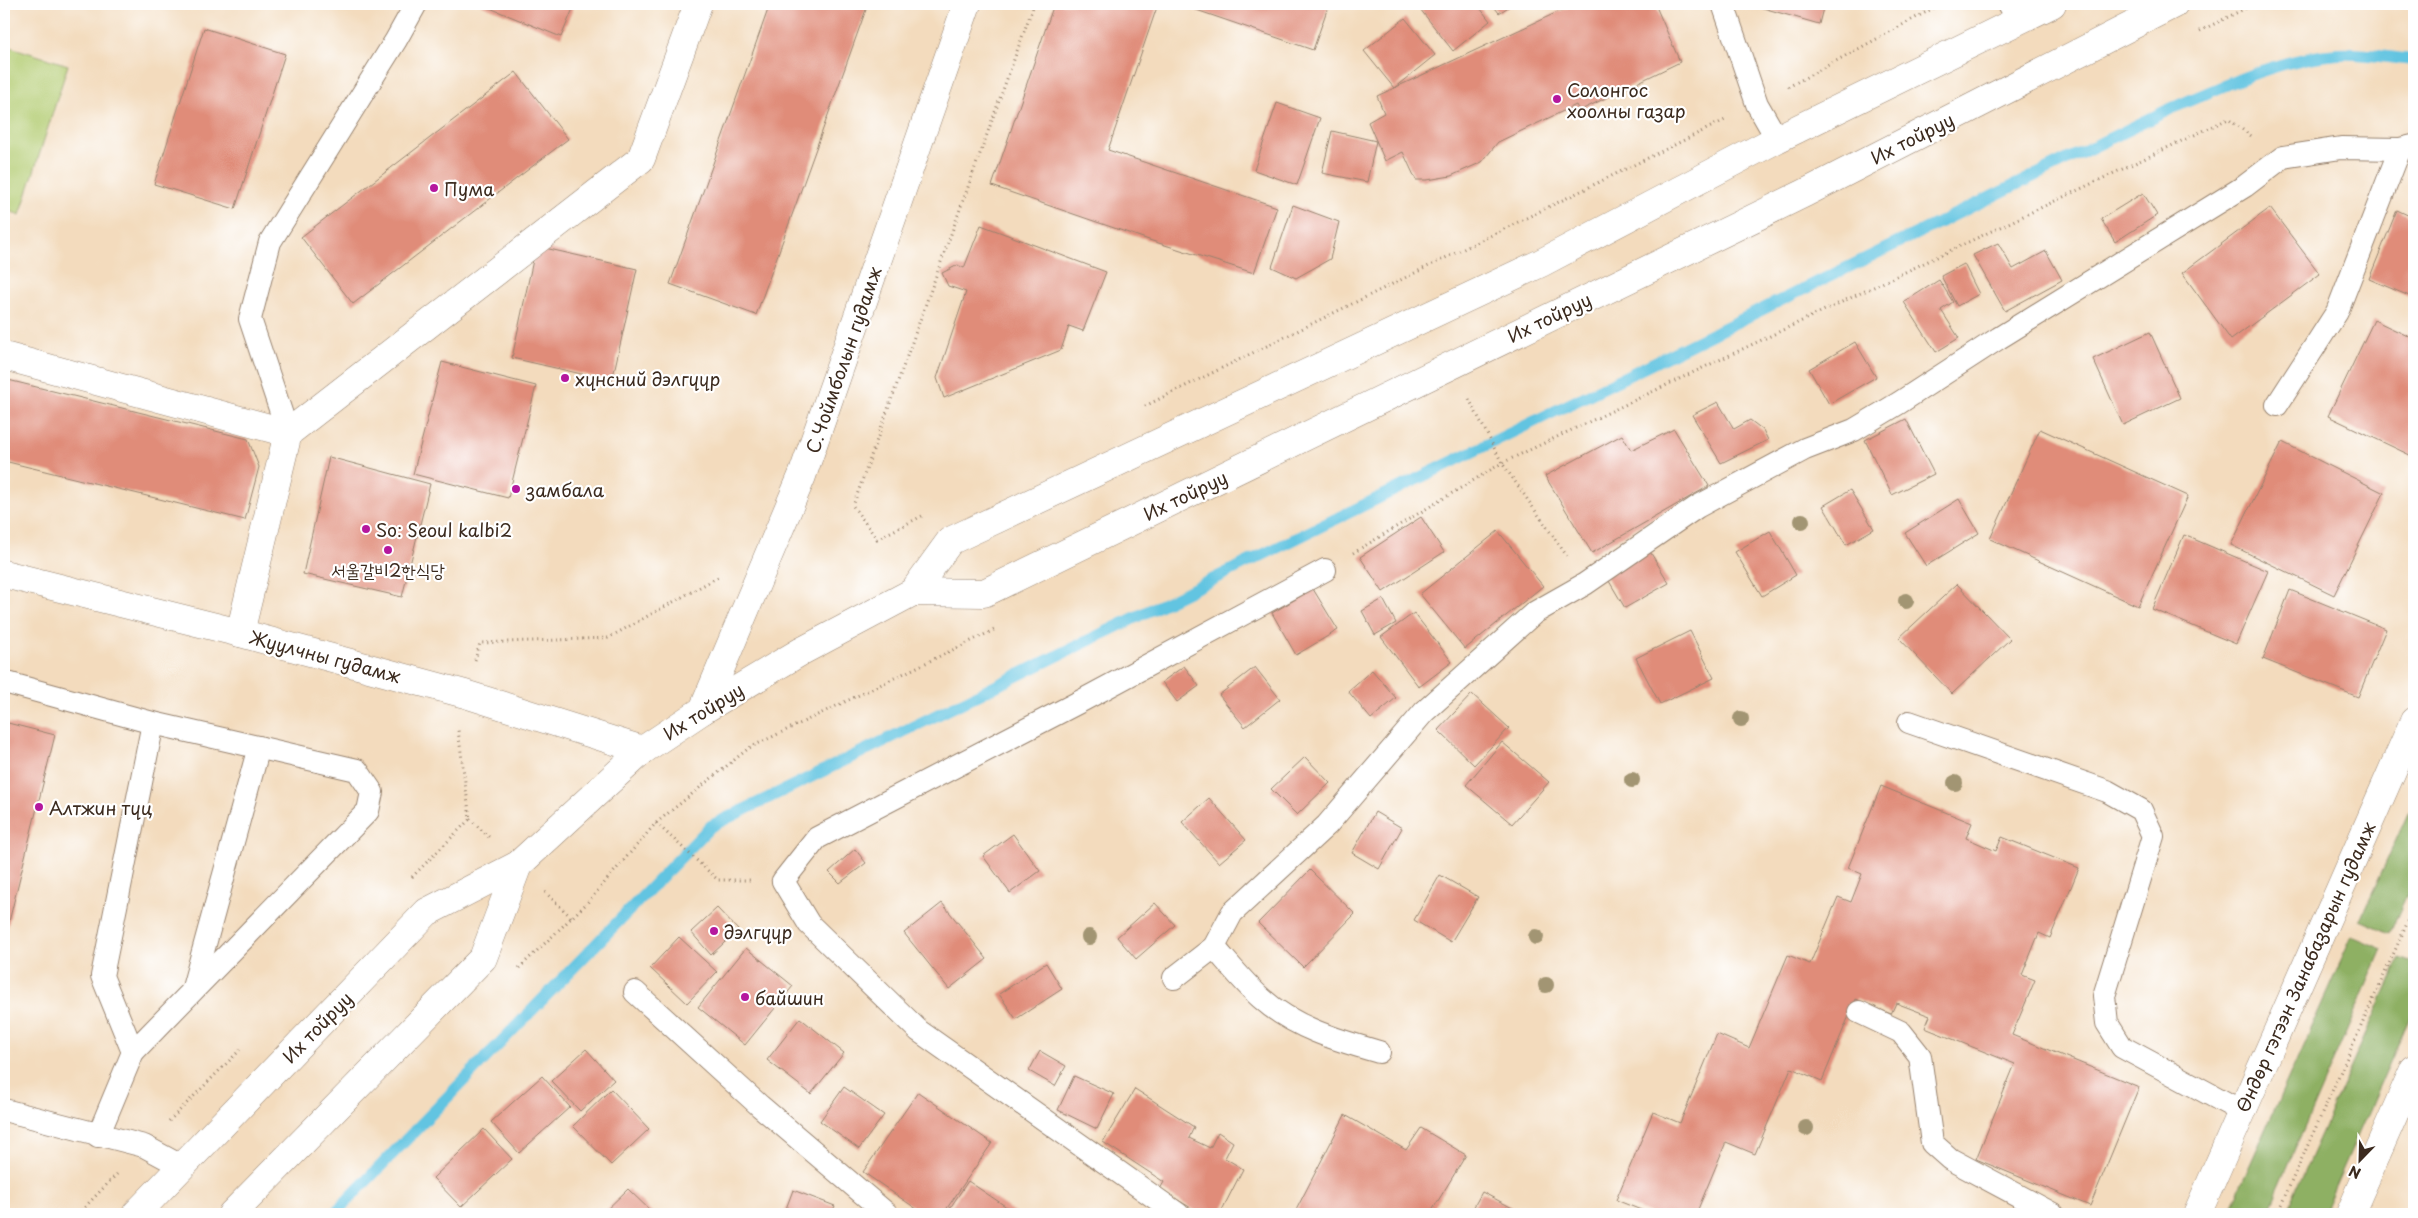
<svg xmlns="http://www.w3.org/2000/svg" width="2418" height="1218" font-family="'Playpen Sans','Poor Story',sans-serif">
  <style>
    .green { fill: #b3cc72; stroke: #777b48 }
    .forest { fill: #8eb064; stroke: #646d41 }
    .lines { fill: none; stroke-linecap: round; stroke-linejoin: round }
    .stream { stroke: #62c4e1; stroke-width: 12 }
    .building { fill: #e08c79 }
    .lane-casing { stroke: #97826e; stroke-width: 24 }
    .street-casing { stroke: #97826e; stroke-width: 29 }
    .secondary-casing { stroke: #97826e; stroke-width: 29 }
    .primary-casing { stroke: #97826e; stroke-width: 29 }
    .path { stroke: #97826e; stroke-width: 3; stroke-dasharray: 1 4; stroke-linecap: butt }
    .lane { stroke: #fff; stroke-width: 22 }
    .street { stroke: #fff; stroke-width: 28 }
    .secondary { stroke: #fff; stroke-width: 28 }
    .primary { stroke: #fff; stroke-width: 28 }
    .tree { fill: #a29573 }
    .poi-dot { fill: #b5179e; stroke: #fff; stroke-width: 2 }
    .labels { text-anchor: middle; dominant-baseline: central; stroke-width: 4.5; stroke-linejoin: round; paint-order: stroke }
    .poi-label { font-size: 18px; fill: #3b2a1e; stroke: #fff; text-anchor: start }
    .street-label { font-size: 18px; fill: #3b2a1e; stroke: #fff }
  </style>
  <rect width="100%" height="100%" fill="#fff"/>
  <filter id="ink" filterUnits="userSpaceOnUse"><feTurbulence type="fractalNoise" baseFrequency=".02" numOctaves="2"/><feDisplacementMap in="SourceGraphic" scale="10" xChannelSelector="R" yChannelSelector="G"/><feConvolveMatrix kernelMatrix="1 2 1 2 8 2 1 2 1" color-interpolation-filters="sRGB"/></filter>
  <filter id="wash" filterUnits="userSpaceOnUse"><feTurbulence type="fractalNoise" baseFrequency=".0096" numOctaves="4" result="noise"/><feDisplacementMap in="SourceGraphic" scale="20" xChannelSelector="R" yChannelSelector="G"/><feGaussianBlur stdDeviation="1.12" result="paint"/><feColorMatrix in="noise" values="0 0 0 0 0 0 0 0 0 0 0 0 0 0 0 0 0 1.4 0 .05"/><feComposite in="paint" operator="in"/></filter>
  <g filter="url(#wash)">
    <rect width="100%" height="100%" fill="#f3dbbd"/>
    <path class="green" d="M4,45l64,20 -48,150 -16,-6z"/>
    <g class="forest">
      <path d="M2414,800v78l-24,55 -30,-13z"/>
      <path d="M2352,936l30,13 -115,265h-39z"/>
      <path d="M2400,958l14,6v44l-91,206h-38z"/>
    </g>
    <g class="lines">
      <path class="stream" d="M334,1214l377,-388 1457,-716c54,-23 111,-52 170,-56 24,-2 52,4 76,6"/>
    </g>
    <g id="blocks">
      <g class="building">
        <path d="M480,4h95l-14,33z"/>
        <path d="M770,4h98l-112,311 -86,-31z"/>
        <path d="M1054,4h104l-50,146 169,57 -23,66 -105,-33 -157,-54z"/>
        <path d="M1179,4h150l-16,46z"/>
        <path d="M1427,4h50l13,17 -37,30 -33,-42z"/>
        <path d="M1492,4h21l-14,9z"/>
        <path d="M1575,4h80l25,58 -101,49 -3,-6 -78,37 -16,20 -31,14 -24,4h-11l-13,-28 -18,9 -17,-39 16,-9 -7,-17z"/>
        <path d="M1749,4h75l-5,20z"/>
        <path d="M1405,18l30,37 -41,33 -30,-37z"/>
        <path d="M204,28l81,26 -50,155 -81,-25z"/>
        <path d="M516,72l52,67 -215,165 -52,-67z"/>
        <path d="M1277,103l43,15 -23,67 -43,-15z"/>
        <path d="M1332,131l44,10 -9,41 -45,-9z"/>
        <path d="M2143,193l14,22 -42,27 -14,-23z"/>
        <path d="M1293,205l46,17 -9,37 -34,19 -24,-11z"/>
        <path d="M2270,208l50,66 -89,66 -49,-67z"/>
        <path d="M2397,210l17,8v80l-45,-19z"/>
        <path d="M981,225l125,47 -23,59 -14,-5 -8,24 -117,48 -7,-20 29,-86 -18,-6 -6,-13 16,-8 6,3z"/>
        <path d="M1998,243l15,26 33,-18 16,29 -57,31 -32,-56z"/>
        <path d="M536,246l101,23 -25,112 -100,-23z"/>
        <path d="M1964,264l15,30 -22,12 -16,-30z"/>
        <path d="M1939,280l14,22 -12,8 18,28 -23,14 -32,-50z"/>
        <path d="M2374,320l40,19v118l-86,-41z"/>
        <path d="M2150,332l30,66 -57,27 -30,-66z"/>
        <path d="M1855,342l21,35 -47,27 -20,-35z"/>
        <path d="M442,362l94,24 -28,112 -95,-24z"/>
        <path d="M4,379l244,60 11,28 -14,53 -241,-59z"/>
        <path d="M1718,402l16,27 16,-9 13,10 5,10 -47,23 -29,-48z"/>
        <path d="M1906,419l28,55 -42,21 -27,-55z"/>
        <path d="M1674,429l35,57 -117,67 -47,-77 77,-41 9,15z"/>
        <path d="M2040,429l148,67 -50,110 -148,-67z"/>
        <path d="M2282,442l102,51 -50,102 -103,-50z"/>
        <path d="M329,457l101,27 -28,113 -99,-23z"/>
        <path d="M1850,490l24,39 -28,16 -23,-39z"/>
        <path d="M1959,499l20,34 -53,33 -21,-33z"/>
        <path d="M1421,517l23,35 -61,40 -23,-35z"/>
        <path d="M1498,531l45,55 -78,63 -45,-55z"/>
        <path d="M1770,531l26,44 -34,21 -27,-44z"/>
        <path d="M2184,535l84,36 -32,73 -84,-35z"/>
        <path d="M1649,550l20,33 -44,25 -19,-32z"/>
        <path d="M1957,584l53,55 -58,55 -53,-56z"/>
        <path d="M1313,589l25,41 -42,25 -24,-42z"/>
        <path d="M2290,590l96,39 -28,68 -95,-38z"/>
        <path d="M1383,599l13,24 -21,12 -13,-24z"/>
        <path d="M1414,613l38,49 -33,25 -38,-50z"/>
        <path d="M1690,631l24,47 -54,26 -24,-46z"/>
        <path d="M1184,666l15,20 -22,16 -15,-20z"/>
        <path d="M1255,667l25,32 -35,28 -26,-32z"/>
        <path d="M1372,670l24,28 -25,21 -23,-28z"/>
        <path d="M1472,694l37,34 -35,37 -36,-35z"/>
        <path d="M4,722l51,13 -51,207z"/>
        <path d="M1502,742l47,40 -37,42 -46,-39z"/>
        <path d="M1305,757l25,26 -33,32 -26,-26z"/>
        <path d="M1881,786l91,37 -6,15 30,13 6,-14 77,31 -29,70 -11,-5 -17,42 13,5 -23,55 127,52 -49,119 -114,-47 39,-95 -90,-36 5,-12 -34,-13 -5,11 -35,-15 -34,82 -31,-13 -36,86 -29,-12 -30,72h-45l-35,-14 37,-88 27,11 37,-89 32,14 39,-93 22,9 28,-67 13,5 11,-28 -14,-6z"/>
        <path d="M1209,798l37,42 -27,23 -37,-41z"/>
        <path d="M1375,812l27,16 -23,41 -27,-16z"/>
        <path d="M1013,834l27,37 -30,22 -27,-37z"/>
        <path d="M855,849l11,14 -26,20 -11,-11z"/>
        <path d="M1310,870l45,44 -52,53 -45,-44z"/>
        <path d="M1440,875l38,22 -27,45 -37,-22z"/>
        <path d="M942,903l45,56 -38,30 -45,-56z"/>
        <path d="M1155,903l20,22 -39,34 -19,-22z"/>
        <path d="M717,908l21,22 -27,25 -20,-23z"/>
        <path d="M679,937l38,35 -30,31 -37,-35z"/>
        <path d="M746,948l47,38 -48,59 -47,-38z"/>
        <path d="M1046,963l16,26 -46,30 -17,-25z"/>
        <path d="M800,1018l44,35 -33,41 -44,-34z"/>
        <path d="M586,1049l28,31 -34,31 -29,-30z"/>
        <path d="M1040,1051l26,15 -11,20 -26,-15z"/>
        <path d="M542,1076l28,31 -51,46 -28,-31z"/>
        <path d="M1074,1076l40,18 -17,35 -39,-19z"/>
        <path d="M844,1087l40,28 -25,34 -39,-28z"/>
        <path d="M611,1089l38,40 -38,36 -38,-39z"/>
        <path d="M1135,1089l59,38 -5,11 21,10 8,-16 15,10 -8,16 18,11 -23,45h-19l-41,-25 4,-7 -61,-40z"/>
        <path d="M918,1092l74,51 -49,71h-19l-61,-42z"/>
        <path d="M1345,1115l61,35 15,-22 45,27 -36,59h-136z"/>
        <path d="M484,1129l28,30 -51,48 -28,-29z"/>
        <path d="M968,1181l49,33h-71z"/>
        <path d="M628,1189l26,25h-52z"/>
        <path d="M793,1190l42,16 -4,8h-47z"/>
        <path d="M1482,1192l42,22h-54z"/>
      </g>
    </g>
  </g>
  <g filter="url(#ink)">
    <use href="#blocks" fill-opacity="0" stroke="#97826e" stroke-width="1"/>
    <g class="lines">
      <defs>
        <g id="lane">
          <path d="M1723,4l34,100 20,35"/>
          <path d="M2009,4l10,17"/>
          <path d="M2277,405l60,-93 63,-163 13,-3"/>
          <path d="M288,433l-38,-114 20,-77 126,-202 20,-36"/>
          <path d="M4,682l149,41 204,47 15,22 -4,19 -235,241"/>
          <path d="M1909,722l198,69 34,19 12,26 -49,160 3,27 15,24 119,64"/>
          <path d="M1214,947c15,17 30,36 47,51 33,30 76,42 118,54"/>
          <path d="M1174,978l40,-31 18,-34 95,-88 97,-113 110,-99 51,-29 112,-77 108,-58 49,-19 45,-27 100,-65 246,-152 38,-29 58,-9 59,1"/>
          <path d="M193,988l66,-241"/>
          <path d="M635,992l125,114 127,108"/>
          <path d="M1859,1012l42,20 19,24 12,87 18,16 103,55"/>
          <path d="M4,1110l140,36 39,21"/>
          <path d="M98,1136l35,-84 -31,-76 51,-253"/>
          <path d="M1178,1214l-259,-183 -110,-107 -26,-43 34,-43 266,-138 242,-130"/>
        </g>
        <g id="street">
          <path d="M4,356l284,77"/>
          <path d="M240,633l48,-200 353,-274 57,-155"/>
        </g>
        <g id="secondary">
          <path d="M4,574l236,59 225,61 178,56"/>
          <path d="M703,710l99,-234 165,-472"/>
          <path d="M2197,1214l217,-493"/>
          <path d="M2350,1214l64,-145"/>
        </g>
        <g id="primary">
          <path d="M913,592l71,1 821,-400 369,-189"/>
          <path d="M136,1214l291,-302 91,-47 125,-115 60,-40 99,-59 111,-59 37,-51 591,-278 236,-124 275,-135"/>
          <path d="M232,1214l251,-256 35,-93"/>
        </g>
      </defs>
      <use href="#lane" class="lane-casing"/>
      <use href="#street" class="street-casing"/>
      <use href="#secondary" class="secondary-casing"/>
      <use href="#primary" class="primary-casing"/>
      <g class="path">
        <path d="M2200,31l54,-27"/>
        <path d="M1788,87l153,-83"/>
        <path d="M1469,399l33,64 65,93"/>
        <path d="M1145,406l582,-287"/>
        <path d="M922,516l-45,23 -24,-33 181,-502"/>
        <path d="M1353,553l149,-90 726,-344 26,19"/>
        <path d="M475,660l5,-17 128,-5 112,-62"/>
        <path d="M470,819l21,20"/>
        <path d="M656,823l62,57h32"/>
        <path d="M412,877l58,-58 -12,-89"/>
        <path d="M545,892l27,26"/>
        <path d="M519,968l68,-65 69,-80 93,-75 245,-118"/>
        <path d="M169,1121l71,-71"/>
        <path d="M78,1214l39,-40"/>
        <path d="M2277,1214l137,-306"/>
      </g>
      <use href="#lane" class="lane"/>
      <use href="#street" class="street"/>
      <use href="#secondary" class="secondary"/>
      <use href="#primary" class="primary"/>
    </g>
    <g class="tree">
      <circle cx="1802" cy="521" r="8"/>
      <circle cx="1906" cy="601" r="8"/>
      <circle cx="1741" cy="719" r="8"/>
      <circle cx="1632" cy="780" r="8"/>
      <circle cx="1955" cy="783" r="8"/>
      <circle cx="1089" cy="937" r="8"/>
      <circle cx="1536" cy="937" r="8"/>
      <circle cx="1546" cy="985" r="8"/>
      <circle cx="1806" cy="1128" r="8"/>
    </g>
  </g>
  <g class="poi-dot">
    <circle cx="1557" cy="99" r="5"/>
    <circle cx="434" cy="188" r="5"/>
    <circle cx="565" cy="378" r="5"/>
    <circle cx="516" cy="489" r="5"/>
    <circle cx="366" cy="529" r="5"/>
    <circle cx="388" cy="550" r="5"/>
    <circle cx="39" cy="807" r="5"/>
    <circle cx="714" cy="931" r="5"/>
    <circle cx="745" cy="997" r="5"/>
  </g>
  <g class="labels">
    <g class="poi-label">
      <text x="1567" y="89">Солонгос<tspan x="1567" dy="21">хоолны газар</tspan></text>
      <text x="444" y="188">Пума</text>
      <text x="575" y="378">хүнсний дэлгүүр</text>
      <text x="526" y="489">замбала</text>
      <text x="376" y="529">So: Seoul kalbi2</text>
      <text x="388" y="569" text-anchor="middle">서울갈비2한식당</text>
      <text x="49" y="807">Алтжин түц</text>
      <text x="724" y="931">дэлгүүр</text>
      <text x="755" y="997">байшин</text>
    </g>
    <g class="street-label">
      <text transform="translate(1912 138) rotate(-27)">Их тойруу</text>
      <text transform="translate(1549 317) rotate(-26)">Их тойруу</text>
      <text transform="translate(843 360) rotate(-71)">С.Чоймболын гудамж</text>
      <text transform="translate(1185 495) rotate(-26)">Их тойруу</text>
      <text transform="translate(325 656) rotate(15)">Жуулчны гудамж</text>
      <text transform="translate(703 711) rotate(-32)">Их тойруу</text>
      <text transform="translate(2305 967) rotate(-66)">Өндөр гэгээн Занабазарын гудамж</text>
      <text transform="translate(317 1027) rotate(-46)">Их тойруу</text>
    </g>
  </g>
  <rect width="2418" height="1218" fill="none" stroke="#fff" stroke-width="20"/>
  <g transform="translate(2360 1160) rotate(203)" stroke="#ffffff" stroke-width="4" paint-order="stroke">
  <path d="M0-4L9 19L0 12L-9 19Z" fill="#3b2a1e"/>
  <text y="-8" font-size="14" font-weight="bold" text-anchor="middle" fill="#3b2a1e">N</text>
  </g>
</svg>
